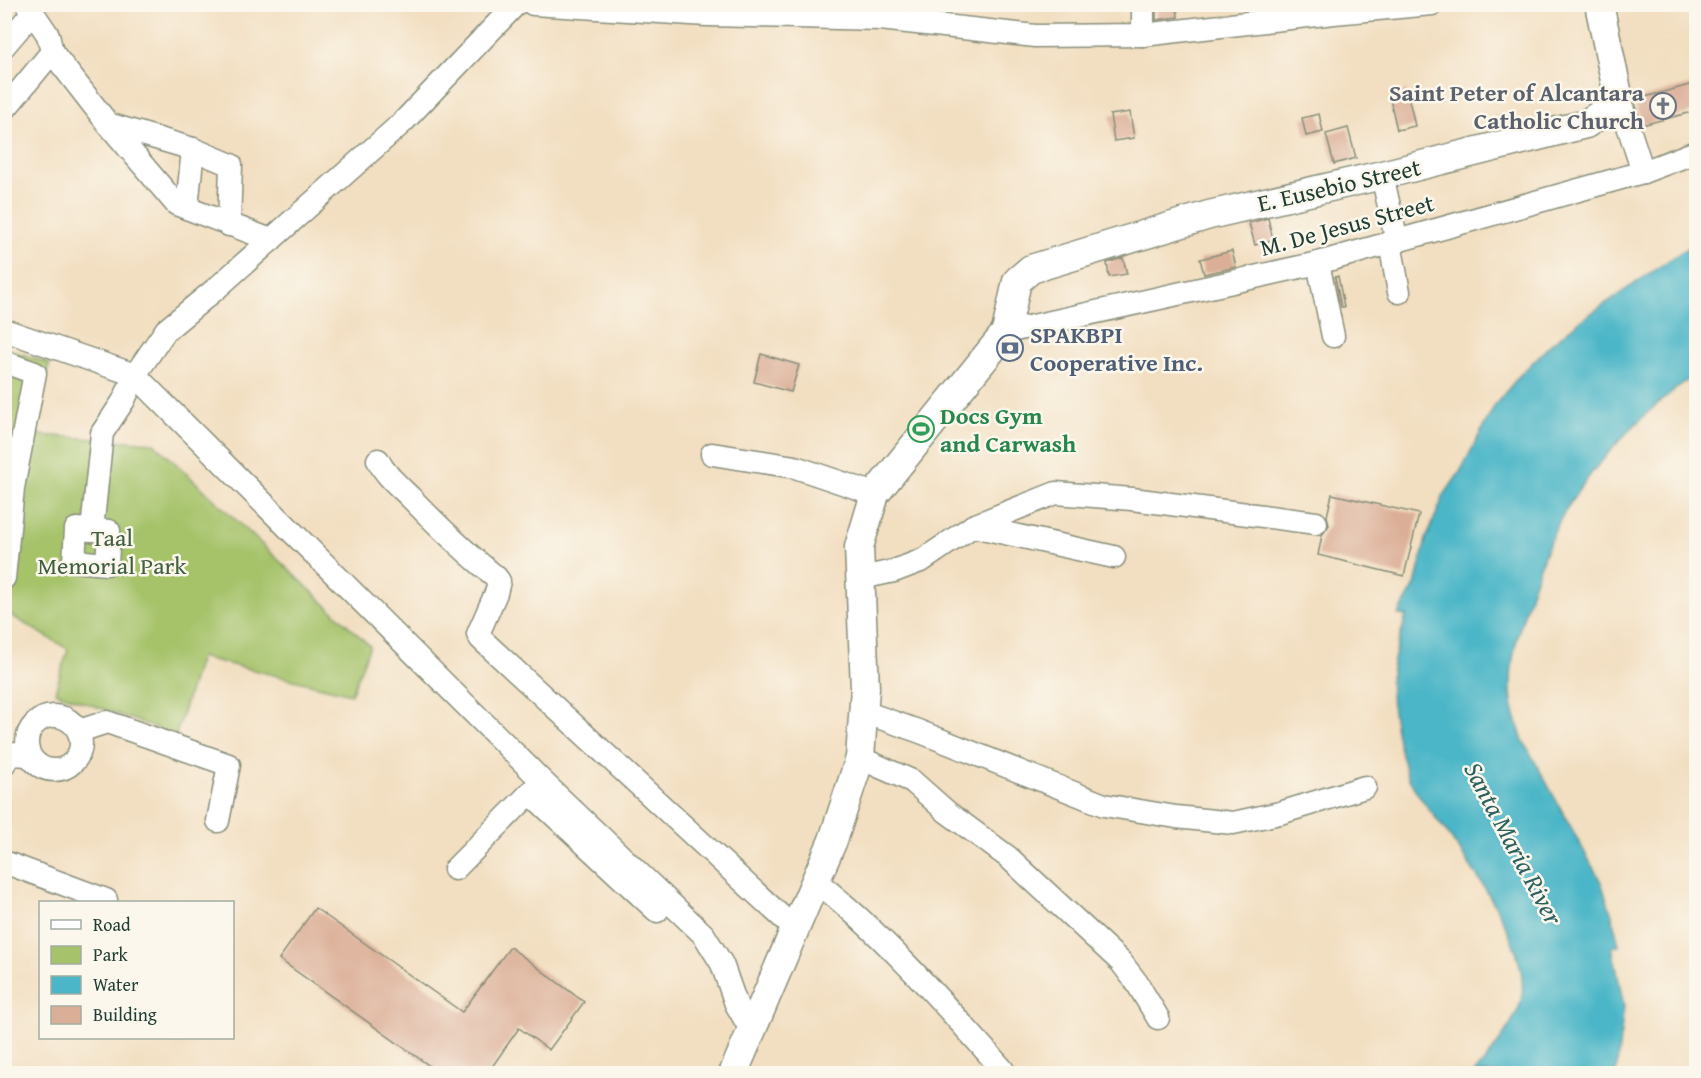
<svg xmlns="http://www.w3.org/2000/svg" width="1701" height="1078" font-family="'Gentium Book Plus',serif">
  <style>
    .green { fill: #a6c36b; stroke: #628050; stroke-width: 1.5 }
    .water { fill: #4bb6c7; stroke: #357a7e; stroke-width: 1.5 }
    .building { fill: #dbaf97 }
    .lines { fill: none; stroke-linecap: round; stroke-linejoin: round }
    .minor-casing { stroke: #888e7a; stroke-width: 25 }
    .major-casing { stroke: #888e7a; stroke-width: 31 }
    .minor { stroke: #fff; stroke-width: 22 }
    .major { stroke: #fff; stroke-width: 28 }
    .labels { text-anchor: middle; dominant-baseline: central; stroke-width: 5; stroke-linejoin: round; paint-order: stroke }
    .worship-label { font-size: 24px; font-weight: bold; fill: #5b616d; stroke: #fbf7ec; text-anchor: end }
    .street-label { font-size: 24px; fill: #1f3d34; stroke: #fbf7ec }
    .service-label { font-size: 24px; font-weight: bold; fill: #4e5e75; stroke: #fbf7ec; text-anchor: start }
    .leisure-label { font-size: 24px; font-weight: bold; fill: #27864d; stroke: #fbf7ec; text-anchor: start }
    .park-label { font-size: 24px; fill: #415e42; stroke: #fbf7ec }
    .water-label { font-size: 26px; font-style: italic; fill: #2c6160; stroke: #fbf7ec }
  </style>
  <rect width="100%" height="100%" fill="#fbf7ec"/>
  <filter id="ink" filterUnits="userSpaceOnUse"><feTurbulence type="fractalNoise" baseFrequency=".0167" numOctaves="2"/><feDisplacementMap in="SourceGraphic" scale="12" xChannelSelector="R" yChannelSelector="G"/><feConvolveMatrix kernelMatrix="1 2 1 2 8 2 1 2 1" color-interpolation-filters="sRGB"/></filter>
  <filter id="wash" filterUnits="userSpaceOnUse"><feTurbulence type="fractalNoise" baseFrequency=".008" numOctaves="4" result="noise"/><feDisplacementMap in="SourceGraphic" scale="24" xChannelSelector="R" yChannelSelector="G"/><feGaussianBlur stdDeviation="1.35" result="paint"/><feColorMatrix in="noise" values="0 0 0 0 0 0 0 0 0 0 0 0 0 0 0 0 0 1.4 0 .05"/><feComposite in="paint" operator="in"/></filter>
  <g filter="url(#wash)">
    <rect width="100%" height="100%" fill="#f2dec0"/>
    <path class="green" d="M5,348l45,16 -25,70 129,9 216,203 -19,48 -151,-37 -24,78 -121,-43 13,-43 -63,-37z"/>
    <path class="water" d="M1696,242v132c-48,33 -98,84 -129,134 -17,27 -27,58 -37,88 -10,30 -20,60 -19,93 0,17 6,33 11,49l79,144 11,33 7,30 -7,2 12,59 -8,67h-142c12,-11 44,-56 47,-72 12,-51 -50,-136 -79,-175 -10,-14 -24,-29 -32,-45 -10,-19 -22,-86 -19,-107 3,-19 10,-39 15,-58l-8,-1 17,-30 11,-46 18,-44 16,-23 35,-67 24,-29 32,-32 30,-24z"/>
    <g id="blocks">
      <g class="building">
        <path d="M1156,4h21l1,13 -22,3z"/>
        <path d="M1693,84l3,12v15l-54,14 -8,-25z"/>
        <path d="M1407,91l8,35 -18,4 -8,-35z"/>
        <path d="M1130,112l4,26 -20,3 -4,-26z"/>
        <path d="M1319,114l4,18 -17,4 -4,-18z"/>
        <path d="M1348,128l8,30 -22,6 -8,-30z"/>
        <path d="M1268,218l5,22 -18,5 -6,-22z"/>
        <path d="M1232,251l4,16 -32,7 -4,-15z"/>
        <path d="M1123,258l4,16 -18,3 -2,-14z"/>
        <path d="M1338,276l6,31h-3l-6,-30z"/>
        <path d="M761,354l38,11 -8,27 -37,-10z"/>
        <path d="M1332,494l87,20 -15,62 -86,-21 4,-20 7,-10 -2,-9z"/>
        <path d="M315,908l147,104 48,-65 74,55 -35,48 -30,-22 -32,46h-46l-162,-115z"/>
      </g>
    </g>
  </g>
  <g filter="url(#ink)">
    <use href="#blocks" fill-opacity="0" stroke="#888e7a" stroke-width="1.5"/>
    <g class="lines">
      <defs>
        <g id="minor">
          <path d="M27,4l21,31 4,17 56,72 68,80 95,36"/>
          <path d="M533,4l174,11 173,4 155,17 108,-1 191,-22 98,-9"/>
          <path d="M1143,4v31"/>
          <path d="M4,46l29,-34"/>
          <path d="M1618,95l25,77"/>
          <path d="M4,110l48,-58"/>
          <path d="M108,124l85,25 38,16 -2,60"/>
          <path d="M1382,175l15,67"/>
          <path d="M187,208l6,-59"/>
          <path d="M1390,243l9,49"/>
          <path d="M1318,263l15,73"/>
          <path d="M4,330l131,45 31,-45 52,-43 185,-165 113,-118"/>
          <path d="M1006,332l312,-69 325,-91 53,-20"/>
          <path d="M4,362l31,11 -22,115 -9,90"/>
          <path d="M712,454l83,13 80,27"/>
          <path d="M378,460c7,15 21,26 33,38 27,28 55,55 85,79l3,4 -3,12 -18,41 3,5 315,291"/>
          <path d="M973,526l141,31"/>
          <path d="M76,529l33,2 -2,33 -33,-3z"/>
          <path d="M92,530l10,-97 22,-33 11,-25 407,406 162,154 18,29 14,40 15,26"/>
          <path d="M861,578l33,-7 29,-11 50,-34 83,-33 76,6 184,24"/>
          <path d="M864,712l54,19 186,74 72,12 57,6 47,-10 85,-26"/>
          <circle cx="54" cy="743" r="27"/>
          <path d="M79,731l28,-9 122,43 -11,56"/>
          <path d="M860,758l52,23 35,31 61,45 113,105 16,21 21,35"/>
          <path d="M4,764l6,-10 19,1"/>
          <path d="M530,793l127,118"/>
          <path d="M4,862l102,38"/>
          <path d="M455,869l85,-86"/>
          <path d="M816,881c69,55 128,123 187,189"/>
        </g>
        <path id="major" d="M733,1074l100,-234 27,-82 5,-70 -6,-141 16,-53 131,-162 11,-51 14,-12 178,-54 173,-40 204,-51 22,-15 10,-14 -19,-91"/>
      </defs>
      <use href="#minor" class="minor-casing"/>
      <use href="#major" class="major-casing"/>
      <use href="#minor" class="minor"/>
      <use href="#major" class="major"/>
    </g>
  </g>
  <defs>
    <symbol id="church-ring" viewBox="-11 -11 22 22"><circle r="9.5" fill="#fbf7ec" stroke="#6b7280" stroke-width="1.5"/><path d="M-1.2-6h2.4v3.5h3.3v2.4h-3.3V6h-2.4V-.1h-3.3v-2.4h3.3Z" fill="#6b7280"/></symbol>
    <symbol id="bank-ring" viewBox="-11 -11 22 22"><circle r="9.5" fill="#fbf7ec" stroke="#5c6f8a" stroke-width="1.5"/><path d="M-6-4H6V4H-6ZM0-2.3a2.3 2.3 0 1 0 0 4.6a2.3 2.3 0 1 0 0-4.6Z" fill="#5c6f8a"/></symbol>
    <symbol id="stadium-ring" viewBox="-11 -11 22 22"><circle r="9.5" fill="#fbf7ec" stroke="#2e9e5b" stroke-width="1.5"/><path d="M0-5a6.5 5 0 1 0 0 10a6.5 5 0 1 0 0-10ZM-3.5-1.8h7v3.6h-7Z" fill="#2e9e5b"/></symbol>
  </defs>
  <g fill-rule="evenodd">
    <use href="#church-ring" x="1648" y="91" width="30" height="30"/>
    <use href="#bank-ring" x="995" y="333" width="30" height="30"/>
    <use href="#stadium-ring" x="906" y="414" width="30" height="30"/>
  </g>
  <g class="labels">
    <g class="worship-label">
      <text x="1644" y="92">Saint Peter of Alcantara<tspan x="1644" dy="28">Catholic Church</tspan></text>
    </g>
    <g class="street-label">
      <text transform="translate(1339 185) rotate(-13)">E. Eusebio Street</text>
      <text transform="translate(1347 225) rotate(-15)">M. De Jesus Street</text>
    </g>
    <g class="service-label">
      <text x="1030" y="334">SPAKBPI<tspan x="1030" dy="28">Cooperative Inc.</tspan></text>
    </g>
    <g class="leisure-label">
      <text x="940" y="415">Docs Gym<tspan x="940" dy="28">and Carwash</tspan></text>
    </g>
    <g class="park-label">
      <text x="112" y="537">Taal<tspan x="112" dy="28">Memorial Park</tspan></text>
    </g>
    <g class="water-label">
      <text transform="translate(1514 843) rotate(62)">Santa Maria River</text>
    </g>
  </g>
  <rect width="1701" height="1078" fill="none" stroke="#fbf7ec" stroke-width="24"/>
  <rect x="39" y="901" width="195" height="138" fill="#fbf7ec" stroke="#a3ada2" stroke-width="1.5"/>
  <rect x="51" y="920" width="30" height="9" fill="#ffffff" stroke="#a3ada2" stroke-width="1.5"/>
  <text x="93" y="931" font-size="18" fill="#1f3d34">Road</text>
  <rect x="51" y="946" width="30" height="18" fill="#a6c36b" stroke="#a3ada2" stroke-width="1.5"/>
  <text x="93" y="961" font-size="18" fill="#1f3d34">Park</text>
  <rect x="51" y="976" width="30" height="18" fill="#4bb6c7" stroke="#a3ada2" stroke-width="1.5"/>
  <text x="93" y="991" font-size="18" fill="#1f3d34">Water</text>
  <rect x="51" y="1006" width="30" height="18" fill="#dbaf97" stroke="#a3ada2" stroke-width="1.5"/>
  <text x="93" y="1021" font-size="18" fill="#1f3d34">Building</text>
</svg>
